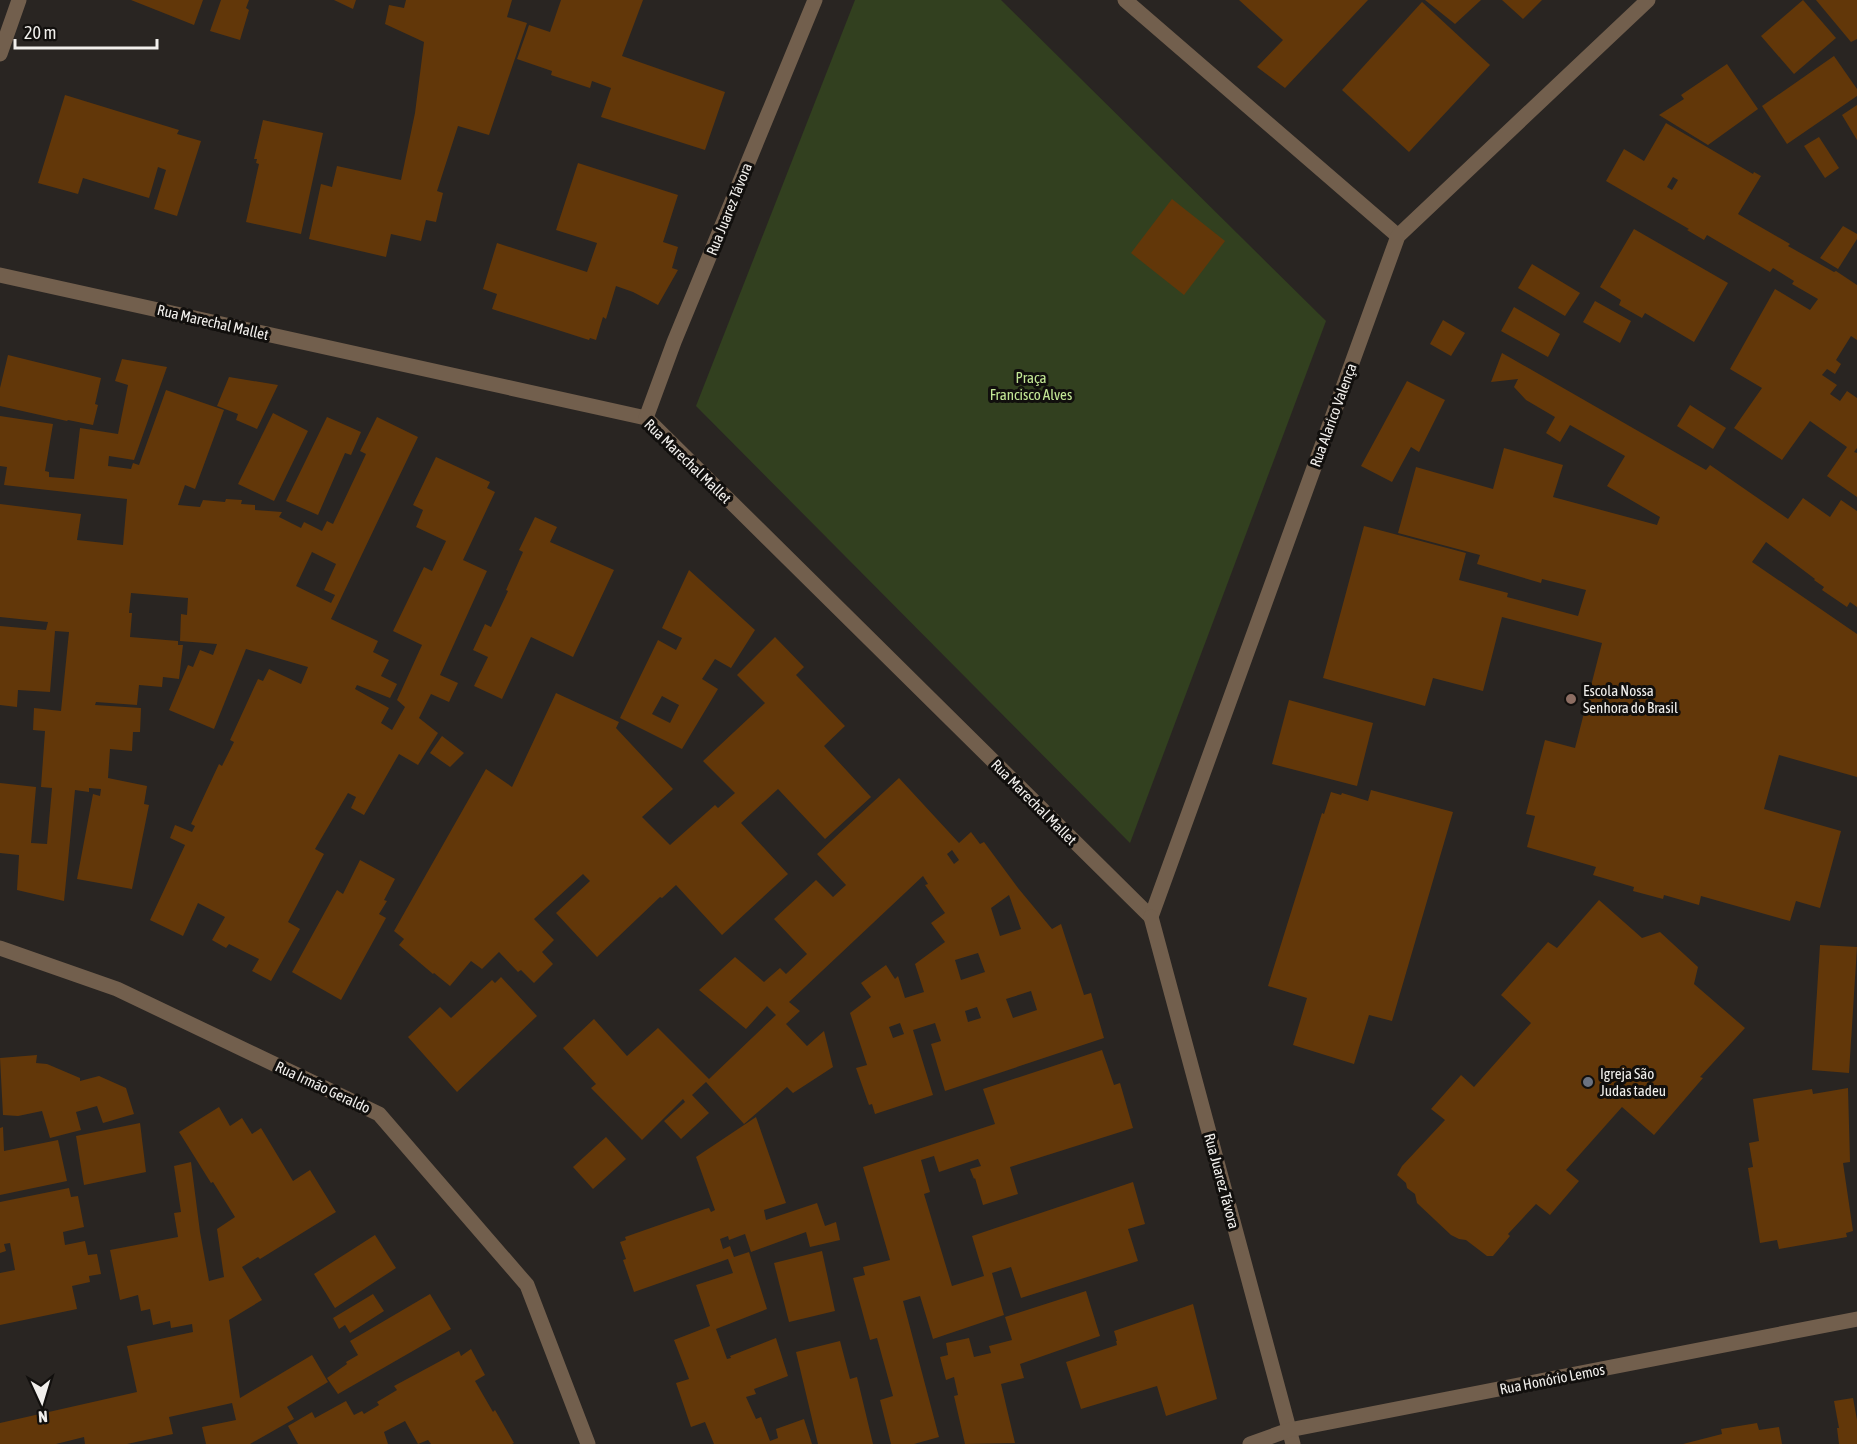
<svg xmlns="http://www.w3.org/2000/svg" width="1857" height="1444" font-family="'Asap Condensed',sans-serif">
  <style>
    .green { fill: #32401f }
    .building { fill: #623709; fill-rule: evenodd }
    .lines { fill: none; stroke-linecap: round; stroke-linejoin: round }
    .minor { stroke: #725f4d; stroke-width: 15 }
    .education-dot { fill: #8d6e63; stroke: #110f0d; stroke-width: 2 }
    .worship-dot { fill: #6b7280; stroke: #110f0d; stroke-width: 2 }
    .labels { text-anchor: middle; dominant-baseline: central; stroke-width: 6; stroke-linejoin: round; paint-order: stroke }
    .street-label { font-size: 15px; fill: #f1efec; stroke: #110f0d }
    .park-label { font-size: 15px; fill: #c3e795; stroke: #110f0d }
    .poi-label { font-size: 15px; fill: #f1efec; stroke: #110f0d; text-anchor: start }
  </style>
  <rect width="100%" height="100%" fill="#292522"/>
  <path class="green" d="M855,0h146l325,321 -196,522 -434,-437z"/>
  <g class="building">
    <path d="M131,0h72l-9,25z"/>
    <path d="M221,0h28l-3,8 3,2 -9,30 -30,-9z"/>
    <path d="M334,0h22l-3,9z"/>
    <path d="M406,0h106l-5,17 20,6 -38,112 -31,-9 -21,65 6,2 -7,29 -10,-2 -5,21 -30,-7 -5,23 -77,-18 12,-55 11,3 5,-21 64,14 14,-67 9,-71 -39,-18 4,-19 15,3z"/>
    <path d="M561,0h82l-21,56 103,36 -20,58 -104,-33 10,-29 -19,-7 -2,7 -39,-13 1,-4 -35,-12 12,-34 21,7z"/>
    <path d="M1239,0h129l-83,88 -28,-21 26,-27z"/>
    <path d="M1425,0h56l-26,24z"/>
    <path d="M1502,0h40l-19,19z"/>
    <path d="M1803,0l33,38 -42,36 -33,-38z"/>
    <path d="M1816,0h41v39l-6,3z"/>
    <path d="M1422,2l68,63 -81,87 -67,-62z"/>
    <path d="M1834,56l23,33v7l-70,48 -25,-38z"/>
    <path d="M1727,64l31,45 -50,36 -49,-30 25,-16 -3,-4z"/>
    <path d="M65,95l114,35 -2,4 24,7 -24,75 -23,-7 12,-39 -8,-3 -9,31 -66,-20 -5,16 -40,-11z"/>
    <path d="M1857,105v35l-15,-25z"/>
    <path d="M263,120l60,13 -22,101 -55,-12 13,-58 -3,-1 1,-4h-3z"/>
    <path d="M1666,123l87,51 1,-2 7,4 -23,38 52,30 -2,2 46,26 2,-1 21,14v55l-6,-4 -15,24 5,4 -6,10 -8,-5 -5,6 15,10 -7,9 10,7 7,-10 10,7v50l-3,4 3,1v44l-30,-21 20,-29 -37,-26 -28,39 -48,-32 28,-40 -32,-19 45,-80 35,21 8,-11 -26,-15 2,-3 -21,-13 -3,4 -63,-37 -3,5 -17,-10 2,-1 -83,-48 18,-32 20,12zM1673,177l5,3 -6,10 -5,-3z"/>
    <path d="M1819,137l20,31 -14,10 -21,-32z"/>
    <path d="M578,163l100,32 -15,47 15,5 -6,21 6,2 -20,35 -25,-13 -17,-6 -10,33 -3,-2 -7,23 -6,-2 -1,2 -97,-31 5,-15 -14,-5 14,-46 90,29 10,-29 -41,-13z"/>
    <path d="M1172,199l53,42 -41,54 -53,-42z"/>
    <path d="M1843,226l14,8v5l-19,30 -18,-11z"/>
    <path d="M1634,229l94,54 -34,59 -49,-29 -3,5 -23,-13 2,-5 -21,-13z"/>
    <path d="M1532,264l48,29 -15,23 -47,-28z"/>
    <path d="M1595,301l36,20 -11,22 -37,-21z"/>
    <path d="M1514,307l46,27 -12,23 -47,-26z"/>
    <path d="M1443,320l22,13 -14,23 -21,-12z"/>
    <path d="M1502,353l204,117 4,-5 78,54 15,-21 27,19 11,-17 16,11v96l-7,-5 -3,5 -25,-17 2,-3 -10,-7 1,-1 -49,-37 -14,20 105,72v143l-78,-22 -15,54 77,22 -21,77 -24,-7 -6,20 -89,-25 -2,9 -35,-10 -1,4 -30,-8 1,-4 -41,-12 3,-8 -69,-20 8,-31 -9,-2 19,-74 30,8 27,-105 -100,-26 -19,74 -50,-13 -8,28 -102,-28 41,-152 102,27 -7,27 49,13 -1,4 71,19 8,-26 -44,-11 -1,4 -64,-19 3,-9 -82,-22 18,-66 77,22 11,-41 59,17 -10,32 104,28 3,-8 -53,-31 18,-30 -55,-31 -10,17 -14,-9 9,-16 -29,-17 -12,-13 4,-8 -27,3z"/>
    <path d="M8,355l93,23 -6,26 3,1 -5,20 -25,-5 -1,1 -67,-15v-18z"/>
    <path d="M122,359l45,8 -33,93 -25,-4 -1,10 23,3 2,-6 6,2 27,-75 58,20 -29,79 -10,-4 -7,20 22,2 3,-7 22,2 1,-3 16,1 -1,4 14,1v5l27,2 -3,5 22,11 3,-6 18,9 5,-10 6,3 33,-70 -6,-3 17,-34 41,20 -87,182 47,22 -5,11 16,8 -8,16 16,8 -7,14 -33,-13 -2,4 34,19 -8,15 11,7 13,-23 -8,-7 25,-55 -29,-14 31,-64 8,4 14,-30 -30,-14 7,-17 -10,-5 23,-48 54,25 -3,6 8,4 -32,68 24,11 -47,104 18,8 -9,19 -18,-8 -12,24 19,15 -20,32 -19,-11 -35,61 -13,-7 5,-11 -8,-4 -33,56 9,5 -36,68 12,7 -29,52 -19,-10 7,-12 -30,-15 -3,4 -14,-8 13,-23 -27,-14 -15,33 -33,-16 35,-75 -15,-7 5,-13 17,7 3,-6 -4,-2 28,-60 3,2 12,-24 -4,-2 28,-61 5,2 6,-12 32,15 7,-17 -62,-18 -32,80 -45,-19 19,-45 5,2 7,-17 13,5 4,-11 -37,-3 1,-27 6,1 1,-17 -57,-5 -2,20h3l-2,24 48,4v4h5l-4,34 -16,-2 -1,10 -23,-2 -2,20 -41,-3 -1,3 46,3 -1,24h-7l-1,19 -22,-2 -2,29 39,8 -3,18 5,1 -17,84 -55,-10 16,-85 7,2 1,-7 -12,-1v4l-14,-2 -11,111 -47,-11 2,-35 -19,-2v-70l36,4 -5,56 16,1 5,-56 -11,-1 4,-56 -12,-1 1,-22 27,3 8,-79 -14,-1 -5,61 -32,-2 -1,17 -17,-2v-79l46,4 2,-8 -48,-5v-113l81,10 -4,26 46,5 4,-46 -123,-14 3,-18 -7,-1v-50l53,8 -8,47 4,1v5l25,2 6,-51 38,6 10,-49 -13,-4zM312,552l24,12 -12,26 11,5 -4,8 -35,-17z"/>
    <path d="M229,377l49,8 -21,44 -21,-9 2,-6 -21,-8z"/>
    <path d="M1407,381l38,19 -26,52 -8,-5 -19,35 -31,-16z"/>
    <path d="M1690,405l36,23 -13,21 -36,-23z"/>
    <path d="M273,413l35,18 -34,70 -36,-17z"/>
    <path d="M327,417l34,15 -10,23 -6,-2 -27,62 -32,-14z"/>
    <path d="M535,517l22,10 -7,15 64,28 -41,87 -42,-20 -29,62 -28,-13 14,-29 -15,-7 12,-26 6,3 17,-36 -2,-1 17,-38 -4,-2z"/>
    <path d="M689,570l66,60 -24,38 -16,-9 -13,20 16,10 -36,60 -62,-31 38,-78 18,10 6,-12 -20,-10zM662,696l17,9 -9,18 -18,-9z"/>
    <path d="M775,637l29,30 -8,8 49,51 -21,20 47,51 -46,42 -47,-50 -37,34 47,51 -66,61 -46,-50 -14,13 -2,-1 -63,60 -41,-44 34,-32 -7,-7 -49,45 20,21 -12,12 11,12 -19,19 -13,-13 -3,2 -19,-20 -17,17 -11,-8 -21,25 -16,-13 -1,1 -34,-29 5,-6 -10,-8 92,-162 26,18 44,-94 63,29 -3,6 57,61 -31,28 28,28 45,-40 3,3 17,-15 -32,-32 62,-58 -28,-28z"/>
    <path d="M1289,700l84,23 -16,63 -85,-22z"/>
    <path d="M442,736l22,17 -14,14 -20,-14z"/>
    <path d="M899,778l60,65 12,-11 9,12 4,-2 34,46 34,41 9,-5 23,71 7,-2 13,45 -159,53 -14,-47 10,-3 -6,-18 -22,7 20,65 -58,19 -3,-10 -3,1 -13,-37 11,-3 -17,-52 21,-16 -10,-14 25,-18 9,14 3,-3 7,22 19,-6 -9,-28 30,-22 -14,-19 14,-10 -20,-28 3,-1 -5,-8 -134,126 11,9 -14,13 21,22 17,-15 9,36 -40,26 -6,-6 -43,37 -38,-42 -14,13 17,18 -28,26 -17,-18 21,-19 -2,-3 -41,41 -51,-52 5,-4 -33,-36 31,-29 33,37 31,-28 51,51 67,-64 -9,-9 -21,23 -47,-39 36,-33 29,25 16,-14 6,6 21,-20 -33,-35 42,-39 17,17 13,-12 -29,-31zM952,850l7,10 -5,4 -7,-10zM1009,895l12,34 -21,7 -9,-28zM978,953l7,19 -24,8 -6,-20zM1031,991l6,19 -24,8 -7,-19zM977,1007l4,11 -13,4 -3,-11zM900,1023l4,11 -11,4 -4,-11z"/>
    <path d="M1371,790l82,22 -61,209 -23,-6 -15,49 -61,-19 14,-47 -39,-12 54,-173 2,1 7,-22 10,3 1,-2 26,8z"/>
    <path d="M360,860l35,19 -11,21 3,1 -8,13 7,4 -45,82 -49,-28 45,-82 6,4z"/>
    <path d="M1599,900l43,38 18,-6 38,35 -4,17 51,44 -45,49 3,1 -49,57 -32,-28 -56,63 13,11 -29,34 -14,-11 -28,30 2,2 -17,20h-6l-21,-16 -7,-1 -8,-4 -34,-32 -2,-9 -8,-6 -1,-5 -9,-8 5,-9 43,-46 -14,-11 30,-34 13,12 57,-64 -30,-28 47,-53 9,6z"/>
    <path d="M1820,945l37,2 -8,126 -37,-3z"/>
    <path d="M501,977l36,39 -80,76 -49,-55 32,-30 11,11 41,-38 3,3z"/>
    <path d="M1102,1050l12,35 6,-2 13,45 -123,39 8,27 -35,11 -8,-27 -1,1 -4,-10 11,-3 -3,-7 -39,13 -5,-16 -13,4 9,32 -6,2 28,92 32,-10 -12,-40 161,-54 12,42 -17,5 10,32 -117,37 -10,-31 -19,6 12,42 -71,24 -13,-43 -17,5 36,136 -25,7h-23l-11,-44 13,-4 -16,-58 -7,2 -17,-62 12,-3 -2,-8 27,-7 -27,-93 132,-43 -12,-35z"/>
    <path d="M37,1055l-1,8 11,1 33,14v3l19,-5 27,12 8,26 -31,9 -6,-17 -21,6 5,18 -31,8 -8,-27 -24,5 -15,-1 -3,-57z"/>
    <path d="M1848,1088l2,74 -7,1 10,68 -7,2 1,4 -68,12 -2,-9 -17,3 -12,-75 5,-1 -4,-24 10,-2 -6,-42 59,-10 1,5z"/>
    <path d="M219,1107l11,19 12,-8 10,16 9,-6 32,53 17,-11 26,42 -76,47 -2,-2 -16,10 20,33 -33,20 11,78 72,-43 16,27 -41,25 7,12 -44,25h-44l-4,-17 34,-7 -4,-17 -63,14 4,17 -46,10h-42l-1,-7 -28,7h-56v-21l137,-31 -10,-46 66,-14 -1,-8 -21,4 -1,-7 -17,4 -3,-16 -9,2 -3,-16 -18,5 -10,-50 68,-13 -4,-24 7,-1 -7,-46 17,-4 9,70 9,49 15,-4 -7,-48 18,-12 -22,-35 -2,1 -32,-51z"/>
    <path d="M756,1117l30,86 -22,7 2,10 51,-17 8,23 11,-4 4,18 -30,7 -4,-15 -55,20 -6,-18 -16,6 -1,-4 -8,3 3,10 7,-3 4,11 15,-5 18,57 -51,20 11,30 4,-1 -1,-2 46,-18 12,38 -34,13 2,5 -10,3 10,22 5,-2 9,24 8,-3 -2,-9 28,-10 8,25h-98l-9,-22 -14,5 -15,-44 13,-4 -15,-39 36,-14 -14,-41 37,-12 -5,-14 -94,33 -11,-32 3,-1 -6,-17 6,-2 -1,-3 80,-28 4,-1 2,4 4,-2 -19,-53z"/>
    <path d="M140,1123l6,49 -62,13 -8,-49z"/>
    <path d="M3,1127l1,24 54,-11 9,41 -67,14v-67z"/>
    <path d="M606,1137l20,22 -33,30 -20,-22z"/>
    <path d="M69,1188l2,9 7,-1 6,31 -21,5 2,13 20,-4 3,14 9,-1 4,20 -12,2 1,6 -18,4 5,23 -77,16v-52l15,-3 -5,-27 -6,1 2,7 -6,2v-51z"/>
    <path d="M375,1235l21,33 -61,40 -21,-34z"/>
    <path d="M822,1251l13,60 -46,11 -15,-59z"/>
    <path d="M1086,1291l14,45 -80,28 4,14 -23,6 14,59 -50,1 -11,-48 4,-1 -4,-18 -8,3 -6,-23 8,-2 -2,-12 23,-5 5,19 17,-4 -2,-7 23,-6 -7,-23z"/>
    <path d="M373,1294l11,17 -34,22 -5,-8 -6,4 -6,-11z"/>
    <path d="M430,1294l21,35 -113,65 -11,-16 20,-14 -1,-2 12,-7 -8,-14z"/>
    <path d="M1193,1304l24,95 -51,17 -9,-30 -76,23 -15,-47 51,-17 -1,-4h1l-3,-10z"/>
    <path d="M840,1341l10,38 7,-2 16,67h-55l-22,-92z"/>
    <path d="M471,1349l14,26 -10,6 18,31 2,-2 19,33 -2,1h-81l-3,-4 -10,4 -13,-23 -21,11 4,12h-90l-10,-18 24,-14 3,6 31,-17 8,14 8,-4 2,3 15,-9 -2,-3 20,-12 -3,-4 65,-35 2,5z"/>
    <path d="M1853,1398l4,22v24h-18l-2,-16h2l-5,-27z"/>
    <path d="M1757,1423l2,7 20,-3 3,17h-99l39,-10 -1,-5z"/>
  </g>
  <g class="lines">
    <g class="minor">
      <path d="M1125,0l273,236"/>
      <path d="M0,54l19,-54"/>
      <path d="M0,275l646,143 505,499"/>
      <path d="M646,418l28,-76 141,-342"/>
      <path d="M1151,917l247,-681 250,-236"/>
      <path d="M1151,917l142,527"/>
      <path d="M0,948l117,41 262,125 148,171 61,159"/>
      <path d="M1250,1444l39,-14 568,-111"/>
    </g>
  </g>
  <circle class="education-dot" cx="1571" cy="699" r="6"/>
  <circle class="worship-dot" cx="1588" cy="1082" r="6"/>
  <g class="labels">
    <g class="street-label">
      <text transform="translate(729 209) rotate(-68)">Rua Juarez Távora</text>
      <text transform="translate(213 322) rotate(13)">Rua Marechal Mallet</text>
      <text transform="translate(1333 415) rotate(-70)">Rua Alarico Valença</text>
      <text transform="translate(688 461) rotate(44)">Rua Marechal Mallet</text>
      <text transform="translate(1034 802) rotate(45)">Rua Marechal Mallet</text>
      <text transform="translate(323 1087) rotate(25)">Rua Irmão Geraldo</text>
      <text transform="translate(1222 1181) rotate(75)">Rua Juarez Távora</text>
      <text transform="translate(1552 1379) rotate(-11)">Rua Honório Lemos</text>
    </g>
    <g class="park-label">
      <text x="1031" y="377">Praça<tspan x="1031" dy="17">Francisco Alves</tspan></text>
    </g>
    <g class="poi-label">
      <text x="1583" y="690">Escola Nossa<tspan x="1583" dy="17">Senhora do Brasil</tspan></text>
      <text x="1600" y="1073">Igreja São<tspan x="1600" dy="17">Judas tadeu</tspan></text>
    </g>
  </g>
  <g transform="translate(42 1402) rotate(176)" stroke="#110f0d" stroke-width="4.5" paint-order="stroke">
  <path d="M0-4.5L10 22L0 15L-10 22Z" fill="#f1efec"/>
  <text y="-9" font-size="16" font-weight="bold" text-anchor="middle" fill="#f1efec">N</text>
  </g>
  <path d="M15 39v9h142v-9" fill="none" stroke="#f1efec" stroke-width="3"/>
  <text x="24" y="39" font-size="18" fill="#f1efec" stroke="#110f0d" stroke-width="4.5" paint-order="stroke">20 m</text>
</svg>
